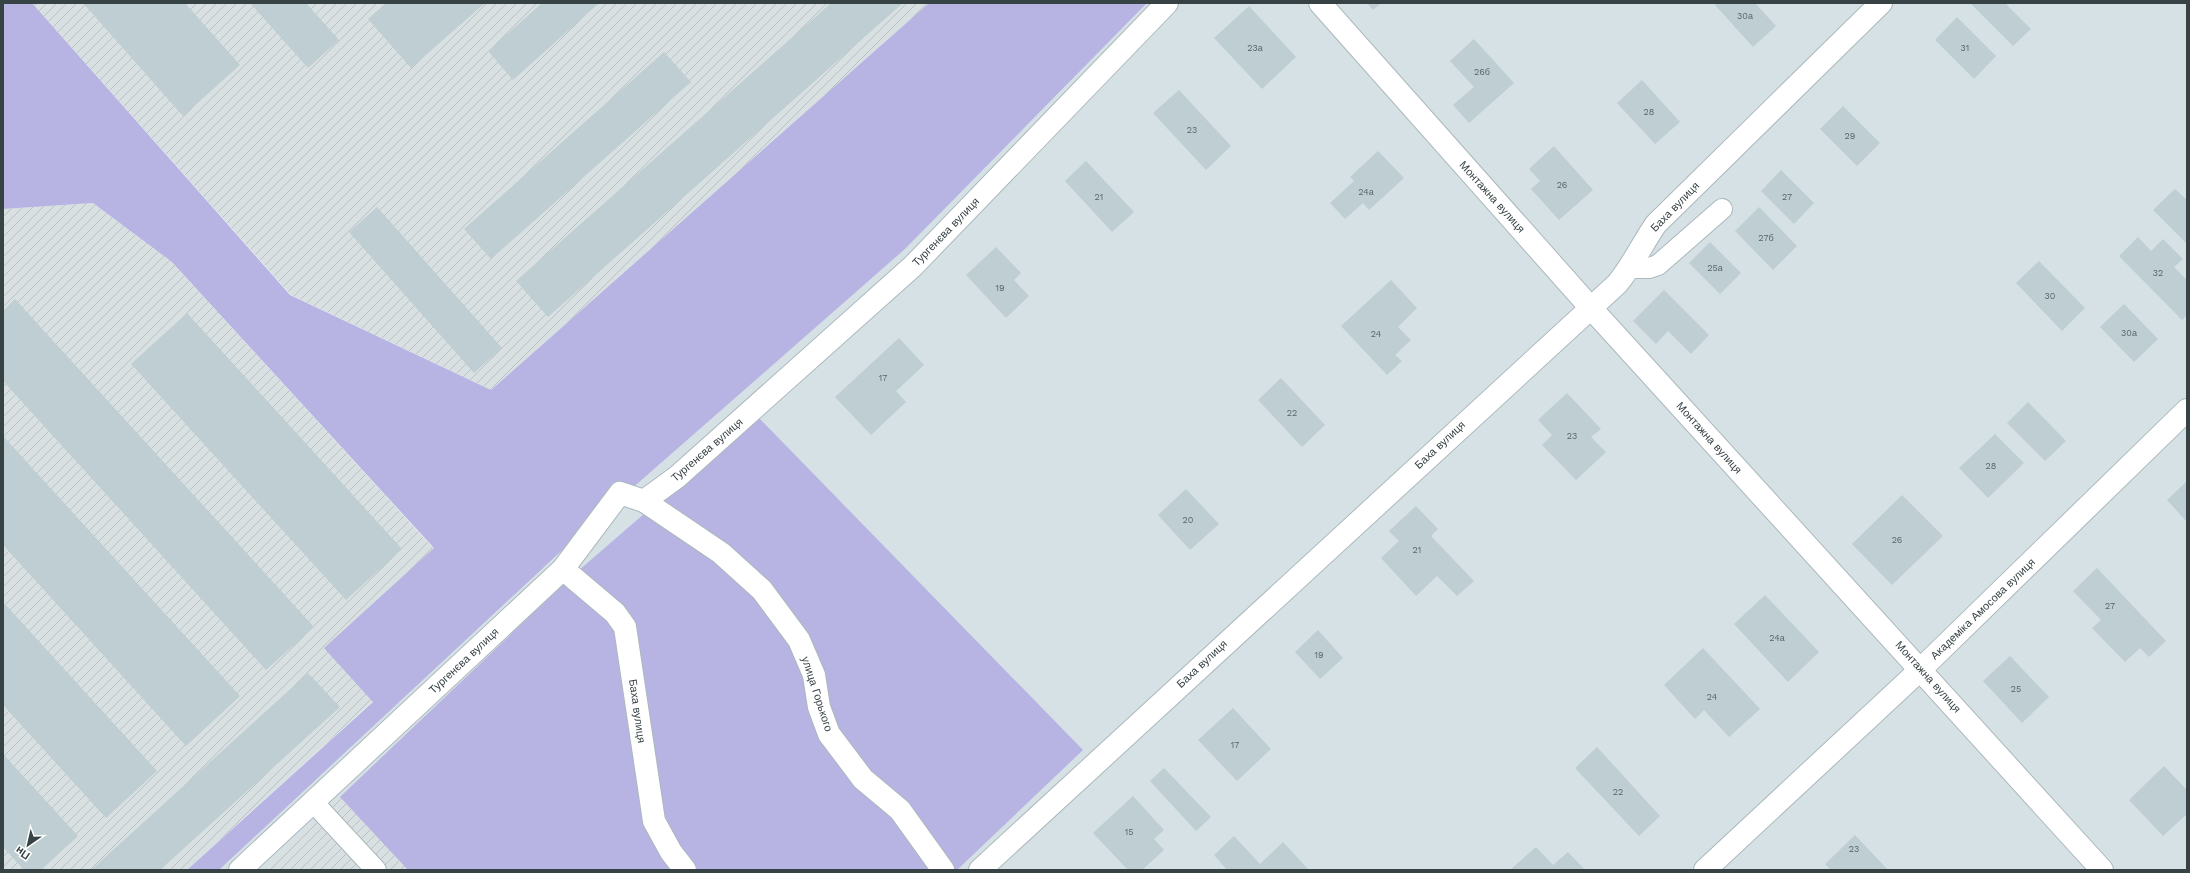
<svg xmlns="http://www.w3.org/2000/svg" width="2190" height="873" font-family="'Work Sans',sans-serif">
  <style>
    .residential { fill: #d6e1e6 }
    .industrial { fill: url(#industrial-furrows) }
    .green { fill: #b7b4e3 }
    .building { fill: #beced3 }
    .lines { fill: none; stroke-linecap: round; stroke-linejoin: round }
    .service-casing { stroke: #abb8bd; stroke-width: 22 }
    .minor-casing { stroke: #abb8bd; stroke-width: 24 }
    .service { stroke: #fff; stroke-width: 20 }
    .minor { stroke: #fff; stroke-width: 22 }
    .labels { text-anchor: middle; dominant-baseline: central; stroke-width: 3; stroke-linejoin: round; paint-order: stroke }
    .number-label { font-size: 9px; fill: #596568 }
    .street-label { font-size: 11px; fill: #374245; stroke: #fff }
  </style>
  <defs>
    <pattern id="industrial-furrows" width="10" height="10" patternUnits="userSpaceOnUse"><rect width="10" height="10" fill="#d9e0e2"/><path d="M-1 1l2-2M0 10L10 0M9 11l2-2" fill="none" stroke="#bbc1c3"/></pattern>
  </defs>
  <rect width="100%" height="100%" fill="#e8eff2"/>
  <path class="residential" d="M1147,3h1040v867h-1968l353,-329 333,-292z"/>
  <g class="industrial">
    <path d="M32,3h897l-438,387 -200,-95z"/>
    <path d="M93,203l79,59 262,287 -109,99 48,53 -186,169h-184v-661z"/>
    <path d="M340,797l68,73h-146z"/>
  </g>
  <g class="green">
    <path d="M3,3h29l258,292 201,95 438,-387h218l-242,246 -333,292 -353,329h-32l186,-168 -49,-54 110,-100 -262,-286 -79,-59 -90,6z"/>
    <path d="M757,416l326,334 -126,120h-549l-68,-73 230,-219z"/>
  </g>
  <g class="building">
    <path d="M83,3h102l55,62 -57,51z"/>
    <path d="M250,3h56l33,37 -31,28z"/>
    <path d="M386,3h99l-74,65 -43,-49z"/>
    <path d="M542,3h57l-86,77 -25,-29z"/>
    <path d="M831,3h72l-355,314 -32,-36z"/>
    <path d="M1367,3h14l-8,7z"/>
    <path d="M1717,3h38l21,23 -23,21 -38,-42z"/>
    <path d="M1970,3h35l26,26 -18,17z"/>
    <path d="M1249,6l47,51 -34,32 -48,-51z"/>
    <path d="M1957,17l39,39 -22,23 -39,-39z"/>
    <path d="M1474,39l40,44 -45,40 -16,-18 21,-18 -24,-26z"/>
    <path d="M664,52l27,30 -200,177 -27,-30z"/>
    <path d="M1642,80l38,42 -25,22 -38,-41z"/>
    <path d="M1179,90l52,56 -25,24 -53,-57z"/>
    <path d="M1843,106l37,37 -23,23 -37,-37z"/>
    <path d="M1554,146l39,44 -34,30 -28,-31 9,-8 -11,-12z"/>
    <path d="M1378,151l26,27 -35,32 -6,-7 -18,16 -15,-16 24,-22 -4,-4z"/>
    <path d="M1086,161l48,51 -22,20 -47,-51z"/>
    <path d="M1781,170l33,33 -20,21 -33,-33z"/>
    <path d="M2175,189l12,11v44l-34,-34z"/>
    <path d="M377,207l125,141 -28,25 -125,-141z"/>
    <path d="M1759,207l38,39 -24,24 -38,-39z"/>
    <path d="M2138,237l13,14 12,-12 20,20 -9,8 13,13v35l-5,5 -63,-64z"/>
    <path d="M1710,242l31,31 -21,21 -31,-31z"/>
    <path d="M996,247l25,26 -7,7 15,16 -23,22 -40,-43z"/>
    <path d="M2039,261l46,47 -23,23 -46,-48z"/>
    <path d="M1391,280l26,28 -19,19 13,13 -16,15 7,6 -15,14 -46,-49z"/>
    <path d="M1664,290l45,45 -18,19 -23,-23 -12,13 -23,-23z"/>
    <path d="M15,299l299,328 -48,43 -263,-289v-70z"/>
    <path d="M2124,304l34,35 -24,23 -34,-35z"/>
    <path d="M187,313l215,236 -56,51 -215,-236z"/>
    <path d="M899,338l25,27 -28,26 10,11 -35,33 -36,-38z"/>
    <path d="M1281,378l44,47 -23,22 -44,-47z"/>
    <path d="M1567,393l34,36 -10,8 15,15 -30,28 -34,-35 10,-10 -14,-15z"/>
    <path d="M2028,402l38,39 -21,20 -38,-38z"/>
    <path d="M1995,434l29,29 -36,35 -29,-30z"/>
    <path d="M3,436l237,260 -54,50 -183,-201z"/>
    <path d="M2187,481v41l-20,-22z"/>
    <path d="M1186,489l33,35 -29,26 -32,-35z"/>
    <path d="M1902,495l41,41 -51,49 -40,-41z"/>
    <path d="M1416,506l22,23 -7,7 43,45 -17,15 -20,-20 -21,20 -35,-38 18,-17 -10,-10z"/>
    <path d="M2097,568l69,73 -17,16 -9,-9 -15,14 -33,-34 9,-8 -28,-29z"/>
    <path d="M1765,595l54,57 -31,30 -54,-58z"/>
    <path d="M3,602l154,169 -51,47 -103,-113z"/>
    <path d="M1318,630l25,28 -23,21 -25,-27z"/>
    <path d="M1703,648l57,61 -31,28 -25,-27 -9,9 -31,-34z"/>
    <path d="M2010,656l39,41 -27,26 -39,-42z"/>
    <path d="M308,673l32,34 -180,163h-69z"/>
    <path d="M1233,708l38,41 -34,32 -39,-41z"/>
    <path d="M1597,747l63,69 -21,20 -64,-68z"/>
    <path d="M3,754l75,82 -37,34h-17l-21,-23z"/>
    <path d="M2164,766l23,24v24l-24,22 -34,-36z"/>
    <path d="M1164,768l47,49 -15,14 -46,-50z"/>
    <path d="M1133,796l31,34 -10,9 10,11 -22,20h-14l-35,-37z"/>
    <path d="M1855,835l32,34 -1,1h-55l-6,-6z"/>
    <path d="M1234,836l26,28 23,-22 26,28h-82l-13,-15z"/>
    <path d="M1536,847l17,18 15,-13 17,18h-75z"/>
  </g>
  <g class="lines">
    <defs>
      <g id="service">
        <path d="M1630,268h19l9,-3 64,-56"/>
        <path d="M313,802l63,68"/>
      </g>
      <g id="minor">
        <path d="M1320,3l270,304 512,563"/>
        <path d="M644,501l77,52 41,37 37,50 15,35 5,32 10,27 34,45 37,31 43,60"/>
        <path d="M563,569l52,44 10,14 29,194 17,31 14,18"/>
        <path d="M240,870l323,-301 57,-76 24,8 33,-24 236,-211 254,-263"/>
        <path d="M980,870l637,-586c16,-19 25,-40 39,-60l225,-221"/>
        <path d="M1705,870l216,-201 266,-259"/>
      </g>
    </defs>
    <use href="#service" class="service-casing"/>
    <use href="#minor" class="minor-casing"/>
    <use href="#service" class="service"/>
    <use href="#minor" class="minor"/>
  </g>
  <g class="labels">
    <g class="number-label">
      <text x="1745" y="16">30а</text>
      <text x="1255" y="48">23а</text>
      <text x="1965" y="48">31</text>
      <text x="1482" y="72">26б</text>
      <text x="1649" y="112">28</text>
      <text x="1192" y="130">23</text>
      <text x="1850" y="136">29</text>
      <text x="1562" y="185">26</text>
      <text x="1366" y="192">24а</text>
      <text x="1099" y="197">21</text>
      <text x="1787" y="197">27</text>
      <text x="1766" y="238">27б</text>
      <text x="1715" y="268">25а</text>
      <text x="2158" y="273">32</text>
      <text x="1000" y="288">19</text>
      <text x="2050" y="296">30</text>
      <text x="2129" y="333">30а</text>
      <text x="1376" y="334">24</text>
      <text x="883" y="378">17</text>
      <text x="1292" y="413">22</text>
      <text x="1572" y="436">23</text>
      <text x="1991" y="466">28</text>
      <text x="1188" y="520">20</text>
      <text x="1897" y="540">26</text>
      <text x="1417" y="550">21</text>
      <text x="2110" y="606">27</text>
      <text x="1777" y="638">24а</text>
      <text x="1319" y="655">19</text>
      <text x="2016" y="689">25</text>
      <text x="1712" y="697">24</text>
      <text x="1235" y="745">17</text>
      <text x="1618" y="792">22</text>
      <text x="1129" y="832">15</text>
      <text x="1854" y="849">23</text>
    </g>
    <g class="street-label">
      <text transform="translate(1492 197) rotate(48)">Монтажна вулиця</text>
      <text transform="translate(1675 207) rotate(-46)">Баха вулиця</text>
      <text transform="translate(946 232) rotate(-46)">Тургенєва вулиця</text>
      <text transform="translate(1709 438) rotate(48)">Монтажна вулиця</text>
      <text transform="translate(1440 445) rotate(-43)">Баха вулиця</text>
      <text transform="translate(707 450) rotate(-41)">Тургенєва вулиця</text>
      <text transform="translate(1983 609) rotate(-44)">Академіка Амосова вулиця</text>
      <text transform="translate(464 661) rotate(-43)">Тургенєва вулиця</text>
      <text transform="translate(1202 664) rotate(-43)">Баха вулиця</text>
      <text transform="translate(1928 677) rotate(48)">Монтажна вулиця</text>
      <text transform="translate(817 694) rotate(72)">улица Горького</text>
      <text transform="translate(637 711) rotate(82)">Баха вулиця</text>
    </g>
  </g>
  <rect width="2190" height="873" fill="none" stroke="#374245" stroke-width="8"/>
  <g transform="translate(28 845) rotate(214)" stroke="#ffffff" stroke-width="3" paint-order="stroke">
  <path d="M0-3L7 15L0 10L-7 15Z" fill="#374245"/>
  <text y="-6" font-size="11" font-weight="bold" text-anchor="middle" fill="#374245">Пн</text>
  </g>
</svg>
